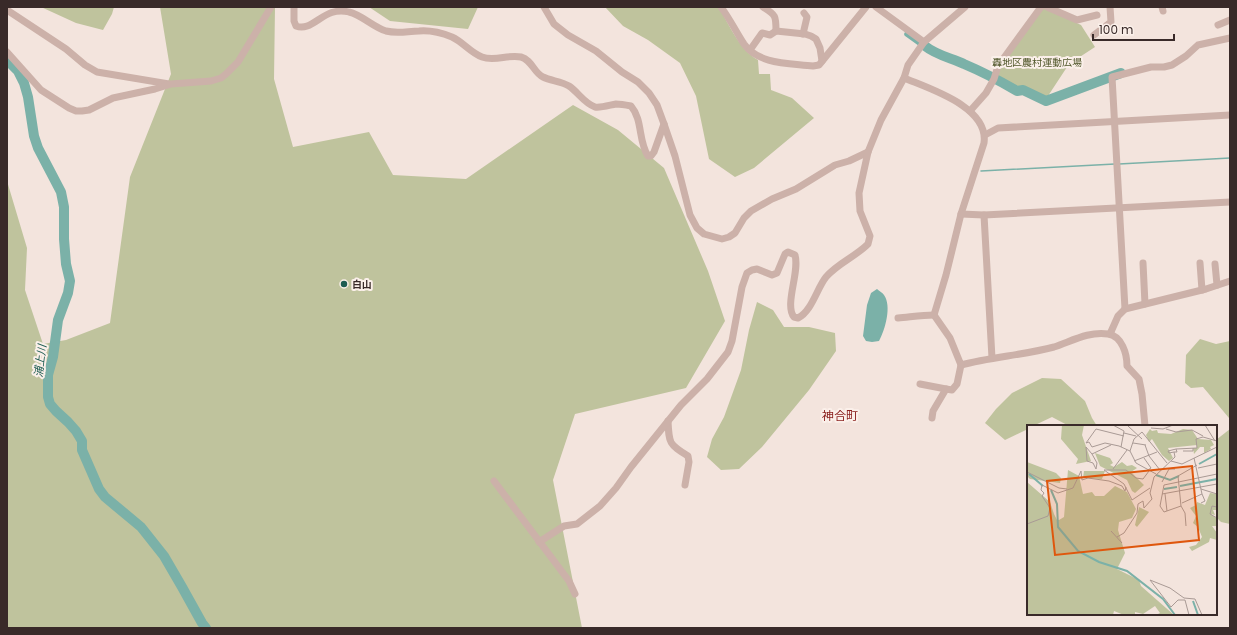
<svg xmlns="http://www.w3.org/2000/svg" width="1237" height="635" font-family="Poppins,'Noto Sans JP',sans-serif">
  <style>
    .green { fill: #bfc39d }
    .water { fill: #7bb1a8 }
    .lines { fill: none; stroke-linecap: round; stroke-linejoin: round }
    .stream { stroke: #7bb1a8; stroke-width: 1.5 }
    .canal { stroke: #7bb1a8; stroke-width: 5.5 }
    .river { stroke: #7bb1a8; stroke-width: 10 }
    .minor { stroke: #ccb1a9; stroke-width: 7 }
    .poi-dot { fill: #1d5c52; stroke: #fbf0ea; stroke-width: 1.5 }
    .labels { text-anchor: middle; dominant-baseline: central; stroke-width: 4; stroke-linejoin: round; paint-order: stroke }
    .park-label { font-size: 10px; fill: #52582c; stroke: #fbf0ea }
    .poi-label { font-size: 10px; font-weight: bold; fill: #392a29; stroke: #fbf0ea; text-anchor: start }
    .water-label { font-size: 11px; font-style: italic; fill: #1d5c52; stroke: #fbf0ea }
    .quarter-label { font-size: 12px; fill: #8b211f; stroke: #fbf0ea }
    .inset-river { fill: none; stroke: #7bb1a8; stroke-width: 2 }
    .inset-road { fill: none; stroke: #a99a95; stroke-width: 1 }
    .view { fill: #df570d; fill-opacity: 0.15; stroke: #df570d; stroke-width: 2 }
    .inset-edge { fill: none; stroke: #392a29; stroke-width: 2 }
  </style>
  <rect width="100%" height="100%" fill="#f3e4dd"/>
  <g class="green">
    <path d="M41,7h73l-2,7 -9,16 -27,-7z"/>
    <path d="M160,7h115l-1,72 19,68 76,-15 24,43 73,4 107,-74 45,25 46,38 44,103 17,50 -39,67 -111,26 -22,66 29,148h-575v-447l20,67 -2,42 18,54 23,-4 44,-17 20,-146 41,-103z"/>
    <path d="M369,7h109l-10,22 -78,-8z"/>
    <path d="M605,7h114c10,18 21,43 39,53l1,14h11l1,16 21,8 22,20 -60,50 -19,9 -26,-18 -13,-63 -16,-33 -32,-23 -25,-14z"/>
    <path d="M1043,7l38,18 14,22 -26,17 -23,35 -26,-12 -2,3 -21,-13 2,-10z"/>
    <path d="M757,302l16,8 11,17h25l26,6 1,18 -27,39 -47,57 -23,22 -18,1 -14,-13 5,-18 12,-22 17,-47 8,-40z"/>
    <path d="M1200,339l16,5 14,-3v82l-1,-5 -26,-31 -12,1 -6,-5 1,-28z"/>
    <path d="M1042,378l19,1 24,22 7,17 5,8h-28l-17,-9 -19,9h-5v3l-23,11 -20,-17 11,-14 16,-16z"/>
    <path d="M1230,429v95l-9,-2 -5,-5v-77z"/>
  </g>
  <path class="water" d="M877,289c2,2 6,4 7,6 8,11 1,35 -5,46l-7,1 -6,-1 -3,-5 4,-31 4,-12z"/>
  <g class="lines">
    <g class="stream">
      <path d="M1119,164l111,-6"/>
      <path d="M981,171l134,-7"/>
    </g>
    <path class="canal" d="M907,34l14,10"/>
    <g class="river">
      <path d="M925,46c11,9 26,12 39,18 19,8 36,17 53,27l6,-1 23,11 75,-28"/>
      <path d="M7,60l11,11 6,12 4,14 6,39 4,12 23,44 3,15v32l2,25 4,17 -2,12 -10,27 -5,37 -5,18v22l2,7 6,7 12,11 8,9 6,10v9l17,39 6,8 36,30 23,29 18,31 20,36 4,5"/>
    </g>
    <g class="minor">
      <path d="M294,7v14l2,5c17,7 28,-21 53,-14 13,3 24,15 37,19 12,3 22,0 33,0 12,-1 23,2 33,6 11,5 19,16 30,20 13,5 26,-3 39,0 11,3 13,16 22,20 8,4 18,4 26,9 9,6 15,17 26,21 6,1 15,-2 21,-3 5,0 10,1 15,2 12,14 7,35 17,50h3l3,-4 10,-28"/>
      <path d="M544,7l10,17 14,11 28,16 26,21 16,10 11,11 8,12 7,19 11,32 15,59 7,13 7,6 18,5 7,-2 6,-4 9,-15 7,-7 21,-12 24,-10 39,-24 14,-4 19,-9"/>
      <path d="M721,7c9,12 15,25 23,37 15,21 46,19 69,22l6,-1 47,-58"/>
      <path d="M763,7c13,8 13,9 13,24"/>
      <path d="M876,7l48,35"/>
      <path d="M1047,7l30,13 20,-5"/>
      <path d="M1162,7l1,4"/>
      <path d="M7,10l59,39 19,16 12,7 72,12"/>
      <path d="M1218,25l12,-5"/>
      <path d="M803,34l4,-17 -3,-4"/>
      <path d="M1094,35l17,-13 -1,-15"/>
      <path d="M750,50l12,-17 8,2 6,-4 29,3 6,2 5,3 4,9 2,13"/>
      <path d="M7,52l34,38 28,18 7,3h6l7,-1 24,-12 42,-9 16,-5 40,-3 10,-3 5,-4 12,-12 33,-55"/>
      <path d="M904,78c26,11 85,29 80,65l-23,71 -15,61 -12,40"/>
      <path d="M970,111l16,-18 8,-14 4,-13 43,-59"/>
      <path d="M985,135l13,-7 232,-13"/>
      <path d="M961,214l23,1 246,-13"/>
      <path d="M984,215l8,143"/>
      <path d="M1143,263l2,41"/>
      <path d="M1200,263l2,27"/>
      <path d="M1215,264l2,21"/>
      <path d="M1125,309l-13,-232 39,-10h13l8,-2 14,-9 12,-11 32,-7"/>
      <path d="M934,315l16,23 11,27c30,-8 63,-10 93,-18 18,-6 35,-16 54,-13 14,2 19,20 19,32l12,13 3,15 3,32"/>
      <path d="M898,318c12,-1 24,-3 36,-3"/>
      <path d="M1110,334l8,-18 7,-7 81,-20 24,-8"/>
      <path d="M920,384l26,5"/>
      <path d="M932,418l1,-7 13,-22 6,1 5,-6 4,-19"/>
      <path d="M668,421c1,23 1,23 20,35l1,6 -4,23"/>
      <path d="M494,481l75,100 6,13"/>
      <path d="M539,542l25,-16 13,-2 23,-18 16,-18 15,-21 50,-62 26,-26 21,-27 4,-11 10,-54 5,-14 5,-3 5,-1 15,6 5,-2 8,-19 3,-2 7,3c5,17 -11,50 -1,62l4,1c14,-7 19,-30 28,-41 12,-14 29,-20 42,-33l2,-8 -10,-25 -1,-18 9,-41 13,-32 23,-42 4,-13 16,-23 41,-35"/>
    </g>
  </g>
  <circle class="poi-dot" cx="344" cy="284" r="4"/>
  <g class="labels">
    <g class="park-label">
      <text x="1037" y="62">轟地区農村運動広場</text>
    </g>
    <g class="poi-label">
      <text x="352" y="284">白山</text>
    </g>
    <g class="water-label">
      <text transform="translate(40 361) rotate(-83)">浦上川</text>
    </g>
    <g class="quarter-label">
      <text x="840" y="415">神合町</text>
    </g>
  </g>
  <g transform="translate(1027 425)">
    <rect width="190" height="190" fill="#f3e4dd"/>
    <path d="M35,0h22l-2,10 9,26 -15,3 2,-5 -17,-20zM123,4l2,2 5,-1 1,3 13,1 12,-5 9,1 6,9 13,1 3,5 -4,2 1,2 -7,4v-6h-4l-6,7 -1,-6h4v-3l-29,3 5,10 -4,3 -7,-6 -10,-16 -3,3 -3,-7zM68,28l15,5 3,5 -3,2 4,2 8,-5 5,4 5,-1 5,3 -6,4 13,13 -9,8 -3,-2 -5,-11 -27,-14zM0,37l29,11 5,5 -1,5 -30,-4 -3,-3zM41,45l11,6 4,18 9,-2 3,4h9l11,-10 12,6 9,17 -4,9 -13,4 -1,8 7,23 -8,16 22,11 2,6 33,29h-18l4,-2 -5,-7 -12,8 -8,-2v3h-11l-10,-4 -1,4h-86v-133l23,20 4,12 3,6h2l5,-3zM57,46h21l-3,8 -19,-1zM183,68l7,1v16h-4l2,5 -4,-1 6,5v7h-5l5,7v7l-7,-2 -1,4 -17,9 -3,-4 7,-2 6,-8 -4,-10 -5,-4 3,-7 -6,-8 6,-3 1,-3 8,3zM112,82l10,5 -12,15 -2,-2z" fill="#bfc39d"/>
    <path class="inset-river" d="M172,39l18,-10M2,49l14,12M129,50l14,5 9,-4M153,61l37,-7M137,64l13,-2M24,65l6,14 1,23 20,24 21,11 28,9 36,28 12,16M166,176l5,14"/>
    <path class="inset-road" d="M86,0l11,6 -3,16M178,0l10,16M101,1l14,13M124,3l12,1 10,-4M139,4l10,3 16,-2 11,6M97,8l12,3M97,11l-28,-7 -10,14 3,-1 3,5 13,-4 14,3 11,5 6,12 20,11M106,18l13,2M118,20l4,11 11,14M103,26l4,-12 8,-7 25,31M156,26h10v-3M147,27l-5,1 -1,-2 8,-2M65,29l5,9 -1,6 -3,-6 -6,-2 -1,-14 6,7 19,-9M117,33l7,10 -3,2M107,36l23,-9M144,36l11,3 35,-17M171,43l19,-4M86,44l14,-19M122,46l-6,8 -7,-1 -10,-8h-22l20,14 8,16 18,-12M0,47l32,16 8,1M135,57l7,-13h6M137,60l-4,21 4,6 17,-6 -3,-30 19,-11M137,60l53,-11M174,64l16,5M135,69l55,-10M138,69l2,17M155,78l20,-9 -8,-36M174,78l4,-2 -3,-7M154,81l4,7 1,13M190,82l-5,-1 -2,8 7,4M0,99l21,-8 2,-8 -8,-12 2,-3 -3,-3 1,-5 16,8 15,-5 8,-17 1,9 6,-2 21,3 13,5 3,5 1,-4M84,106l11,12M90,112l7,-4 13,-20 1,-9 5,-3 1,7 8,-9 -2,-6 4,-16 21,-20 -1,-5h3l-1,-3 21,-1 -1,-9 7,-2 14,4M123,155l20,8 14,10 11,1 7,16M123,155l21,27 7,-7h7l4,15"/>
    <path class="view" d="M165,41l7,74 -144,15 -8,-74z"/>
    <rect width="190" height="190" class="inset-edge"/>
  </g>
  <rect width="1237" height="635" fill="none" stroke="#392a29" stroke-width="16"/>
  <path d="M1093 34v6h81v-6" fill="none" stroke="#392a29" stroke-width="2"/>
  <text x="1099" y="34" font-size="12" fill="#392a29" stroke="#fbf0ea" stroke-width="3" paint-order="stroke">100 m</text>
</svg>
